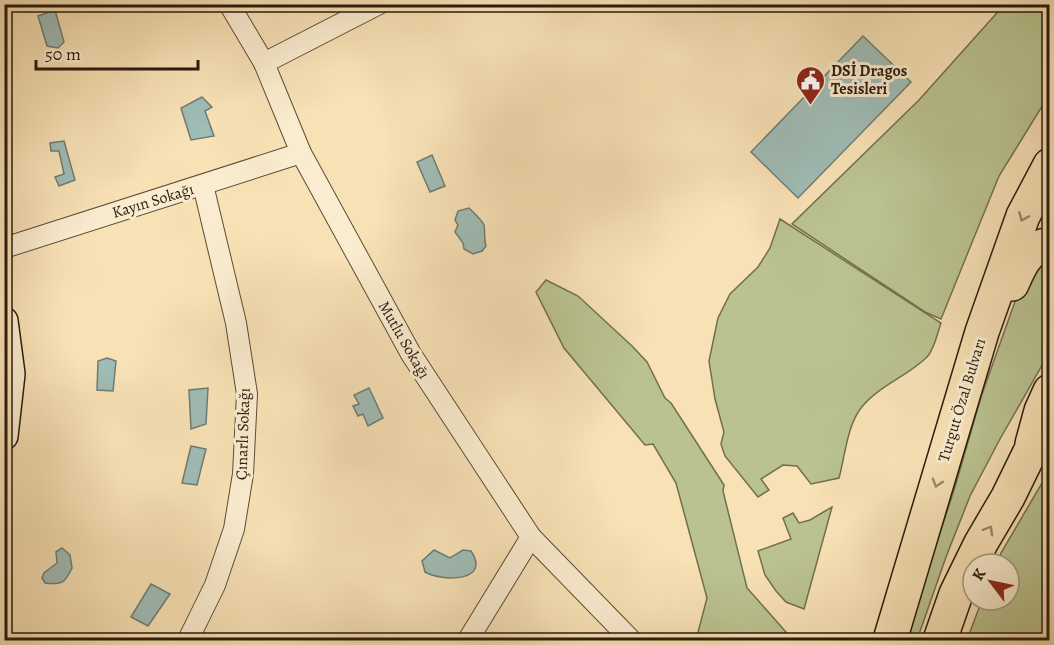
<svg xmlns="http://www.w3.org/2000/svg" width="1054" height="645" font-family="Alegreya,serif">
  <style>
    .green { fill: #bac390; stroke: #726f4e; stroke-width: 1.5 }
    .water { fill: #9fbcb6; stroke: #707c72; stroke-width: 1.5 }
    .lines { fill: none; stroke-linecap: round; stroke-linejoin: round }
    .street-casing { stroke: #5c4c37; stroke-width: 22 }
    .secondary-casing { stroke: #291b0d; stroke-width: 30 }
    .highway-casing { stroke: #291b0d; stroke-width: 36 }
    .street { stroke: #faeccf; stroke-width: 20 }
    .secondary { stroke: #faeccf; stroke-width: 27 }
    .highway { stroke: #f7e1b5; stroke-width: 33 }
    .oneway { stroke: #9a8869 }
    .labels { text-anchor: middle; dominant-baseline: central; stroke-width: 6; stroke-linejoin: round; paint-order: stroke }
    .poi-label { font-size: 16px; font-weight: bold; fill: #291b0d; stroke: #faeccf; text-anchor: start }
    .street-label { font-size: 16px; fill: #291b0d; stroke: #faeccf }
  </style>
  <rect width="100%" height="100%" fill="#f7e1b5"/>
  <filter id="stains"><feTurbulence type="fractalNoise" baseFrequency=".00333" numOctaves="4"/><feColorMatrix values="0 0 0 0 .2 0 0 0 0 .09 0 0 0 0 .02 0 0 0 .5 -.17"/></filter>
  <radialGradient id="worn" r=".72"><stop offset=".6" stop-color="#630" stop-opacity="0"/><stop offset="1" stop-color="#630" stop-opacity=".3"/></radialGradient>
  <g class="green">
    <path d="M1004,5h45v90l-50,81 -58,143 -16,-7 -133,-88 127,-124z"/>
    <path d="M780,219l161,104c-4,11 -6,25 -14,34 -19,19 -49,29 -66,51 -14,18 -16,48 -22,70l-28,6 -14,-18 -14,-1 -22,14 8,11 -11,7 -33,-41 -4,-12 3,-12 -9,-33 -6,-38 9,-43 12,-24 28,-27 12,-19z"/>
    <path d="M1049,256v97l-49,86 -30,57 -24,61 -29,83h-12l50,-153 26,-90 42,-118z"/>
    <path d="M546,280l32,16 54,50 15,16 18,36 6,5 53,82 -1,6 24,97 46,52h-97l11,-42 -31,-115 -23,-39 -8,1 -81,-97 -28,-56z"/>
    <path d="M1049,471v169h-82l15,-40h27v-36h-12l4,-11z"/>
    <path d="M832,507l-28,102 -18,-7 -10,-11 -11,-16 -7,-24 33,-12 -8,-21 10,-5 6,10 11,-3z"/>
  </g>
  <g class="water">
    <path d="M55,10l9,32 -6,6 -11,-2 -9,-30z"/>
    <path d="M863,36l48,46 -113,116 -47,-46z"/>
    <path d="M202,97l10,10 -7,4 9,25 -23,4 -10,-32z"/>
    <path d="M64,141l11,39 -16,6 -4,-9 9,-3 -5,-23h-8l-1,-8z"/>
    <path d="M432,155l13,31 -15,6 -13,-30z"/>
    <path d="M469,208c4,4 13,12 15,17 1,3 0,15 2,21l-4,5 -9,3 -9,-5 -1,-6 -8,-11 3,-7 -3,-5 3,-9z"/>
    <path d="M107,358l9,3 -3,30 -16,-1 1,-29z"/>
    <path d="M208,388l-2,36 -15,5 -2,-39z"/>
    <path d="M369,388l14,30 -15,8 -5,-12 -5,2 -5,-10 6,-2 -5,-9z"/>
    <path d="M191,446l15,3 -9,36 -15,-2z"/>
    <path d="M62,548l8,7 2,13c-7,15 -10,17 -27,15l-3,-5 2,-5 13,-10 -1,-11z"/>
    <path d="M434,550l16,8 13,-8 8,1c21,31 -29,31 -46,21l-3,-11z"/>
    <path d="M151,584l19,10 -22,32 -17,-9z"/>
  </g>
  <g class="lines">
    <defs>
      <g id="street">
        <path d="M229,4l35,59 37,90 110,201 120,183 100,103"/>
        <path d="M264,63l115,-59"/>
        <path d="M4,248l297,-95"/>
        <path d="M188,640l27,-55 19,-56 9,-55 4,-80 -11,-71 -33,-138"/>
        <path d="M468,640l63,-103"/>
      </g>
      <path id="secondary" d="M4,321l7,53 -7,62"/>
      <g id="highway">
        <path d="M1012,284c8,-18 15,-37 38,-40"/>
        <path d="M1032,444l9,-33 9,-20"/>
        <path d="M890,640l92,-308 41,-116 27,-51"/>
        <path d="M940,640l16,-46 25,-51 27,-46 21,-43 21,-30"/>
      </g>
    </defs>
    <use href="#street" class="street-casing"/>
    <use href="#secondary" class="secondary-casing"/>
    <use href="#highway" class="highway-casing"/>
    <use href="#street" class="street"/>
    <use href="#secondary" class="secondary"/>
    <use href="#highway" class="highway"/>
  </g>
  <defs><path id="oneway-chevron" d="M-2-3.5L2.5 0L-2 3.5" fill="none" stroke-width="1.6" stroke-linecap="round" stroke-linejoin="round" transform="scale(1.5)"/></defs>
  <g class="oneway">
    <use href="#oneway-chevron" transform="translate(1023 217) rotate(113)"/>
    <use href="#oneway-chevron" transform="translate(937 483) rotate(107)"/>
    <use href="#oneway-chevron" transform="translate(989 530) rotate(-60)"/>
  </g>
  <defs>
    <symbol id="civic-pin" viewBox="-11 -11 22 30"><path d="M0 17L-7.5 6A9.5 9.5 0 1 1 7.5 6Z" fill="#8f2418" stroke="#faeccf"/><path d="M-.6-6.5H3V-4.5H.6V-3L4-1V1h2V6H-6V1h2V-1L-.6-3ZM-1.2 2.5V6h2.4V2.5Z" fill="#fff"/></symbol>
  </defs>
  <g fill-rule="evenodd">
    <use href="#civic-pin" x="794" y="64" width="33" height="45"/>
  </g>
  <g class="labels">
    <g class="poi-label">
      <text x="831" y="71">DSİ Dragos<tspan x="831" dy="18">Tesisleri</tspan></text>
    </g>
    <g class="street-label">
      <text transform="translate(153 201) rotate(-17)">Kayın Sokağı</text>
      <text transform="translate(404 340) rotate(60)">Mutlu Sokağı</text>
      <text transform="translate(962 400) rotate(-73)">Turgut Özal Bulvarı</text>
      <text transform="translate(243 434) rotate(-88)">Çınarlı Sokağı</text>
    </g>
  </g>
  <rect width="1054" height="645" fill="none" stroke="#f7e1b5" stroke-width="24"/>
  <rect x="6" y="6" width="1042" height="633" fill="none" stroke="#291b0d" stroke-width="3"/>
  <rect x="12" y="12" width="1030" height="621" fill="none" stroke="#291b0d" stroke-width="1.5"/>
  <g transform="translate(991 582) rotate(302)"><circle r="28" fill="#faeccf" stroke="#a69881" stroke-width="1.5"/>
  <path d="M0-4.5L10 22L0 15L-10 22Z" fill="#8f2418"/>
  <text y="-9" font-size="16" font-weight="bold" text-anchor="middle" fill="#291b0d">K</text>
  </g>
  <path d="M36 60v9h162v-9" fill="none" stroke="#291b0d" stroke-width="3"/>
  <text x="45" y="60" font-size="18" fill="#291b0d" stroke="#faeccf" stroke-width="4.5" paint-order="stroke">50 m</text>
  <rect width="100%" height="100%" filter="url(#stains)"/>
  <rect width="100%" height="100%" fill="url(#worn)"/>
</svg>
